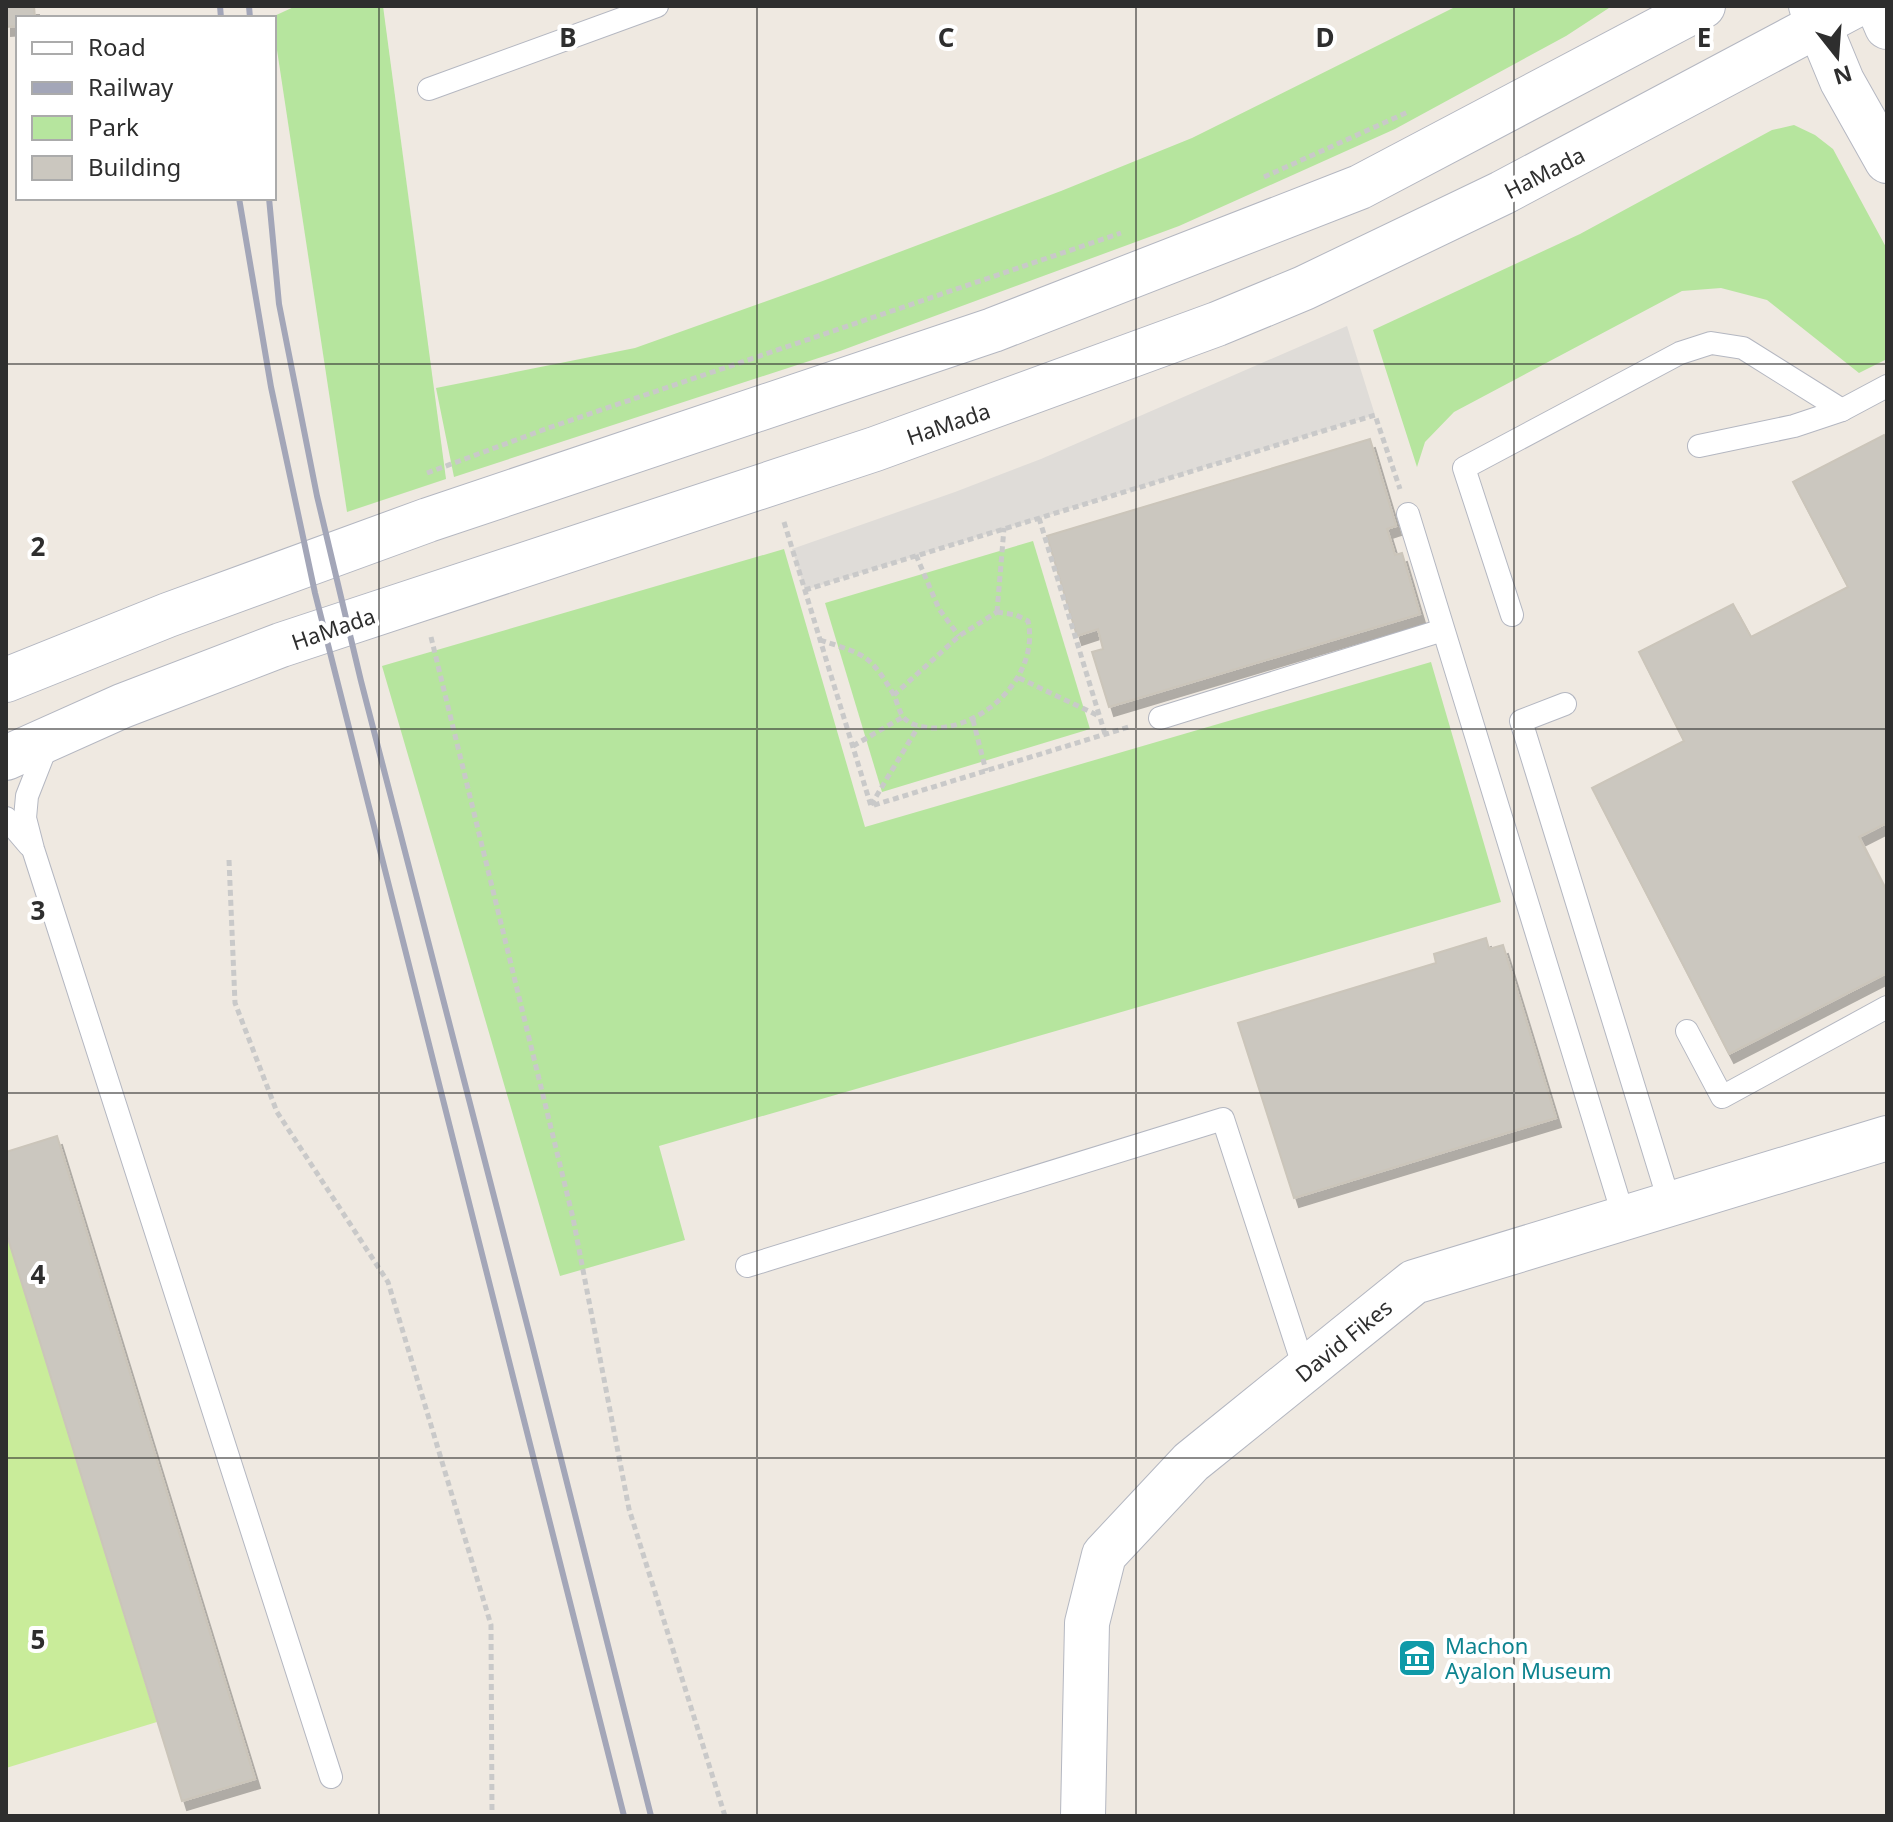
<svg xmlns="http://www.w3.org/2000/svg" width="1893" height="1822" font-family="'Noto Sans',sans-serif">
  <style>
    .green { fill: #b6e59e }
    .pitch { fill: #c9ec9a }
    .plaza { fill: #dfdcd8 }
    .building { fill: #cbc7bf; stroke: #cbc5ba; stroke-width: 2; filter: url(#shadow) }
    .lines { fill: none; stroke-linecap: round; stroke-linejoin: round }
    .service-casing { stroke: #b4b7c1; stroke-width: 24 }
    .minor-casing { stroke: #b4b7c1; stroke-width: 46 }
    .tertiary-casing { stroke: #b4b7c1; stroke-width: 46 }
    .secondary-casing { stroke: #b4b7c1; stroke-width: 46 }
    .path { stroke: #c9c9c9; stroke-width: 5; stroke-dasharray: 6 4; stroke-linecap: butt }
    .service { stroke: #fff; stroke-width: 22 }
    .minor { stroke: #fff; stroke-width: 44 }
    .tertiary { stroke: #fff; stroke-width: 44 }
    .secondary { stroke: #fff; stroke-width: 44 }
    .rail { stroke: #a3a6b8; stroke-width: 6 }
    .grid { fill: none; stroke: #2e2e2e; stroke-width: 2; stroke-opacity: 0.55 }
    .labels { text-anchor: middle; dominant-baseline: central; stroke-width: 8; stroke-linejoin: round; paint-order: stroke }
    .street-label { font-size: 22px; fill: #2e2e2e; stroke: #fff }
    .culture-label { font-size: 22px; fill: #0d838f; stroke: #fff; text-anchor: start }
    .grid-label { font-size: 26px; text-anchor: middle; font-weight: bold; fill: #2e2e2e; stroke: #fff; stroke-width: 8; stroke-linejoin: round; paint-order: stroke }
  </style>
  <defs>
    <filter id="shadow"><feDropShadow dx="5" dy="9" stdDeviation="0" flood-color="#0004"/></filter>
  </defs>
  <rect width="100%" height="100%" fill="#efe9e1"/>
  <g class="green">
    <path d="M296,6h87l63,473 -99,33 -75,-495z"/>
    <path d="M1457,6h155l-46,30 -171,93 -216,97 -339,125 -386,126 -18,-89 199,-40 185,-66 241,-91 131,-53z"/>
    <path d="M1794,125l21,10 18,14 54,100v110l-28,14 -92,-73 -46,-12 -39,3 -228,121 -29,30 -8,25 -44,-137 207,-96 192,-104z"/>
    <path d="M1033,541l57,188 -208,63 -57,-189z"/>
    <path d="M784,549l81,278 566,-165 70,240 -842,244 26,94 -125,36 -178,-610z"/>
  </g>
  <path class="pitch" d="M6,1232l151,490 -151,46z"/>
  <path class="plaza" d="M1347,326l28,89 -570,175 -13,-41 163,-57 86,-33z"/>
  <g class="building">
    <path d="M6,6h28l1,12h-17v8l-12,1z"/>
    <path d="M1884,435l3,5v383l-28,14 28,55v81l-158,81 -137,-266 92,-47 -45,-89 94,-48 18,33 97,-50 -55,-105z"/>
    <path d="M1370,439l26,87 -9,3 8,26 7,-2 18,61 -311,93 -17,-55 11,-3 -5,-20 -21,7 -30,-100z"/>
    <path d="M1486,938l3,11 14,-4 53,173 -262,80 -56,-175 198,-60 -2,-9z"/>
    <path d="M57,1136l198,643 -73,22 -176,-569v-80z"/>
  </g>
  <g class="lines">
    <defs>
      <g id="service">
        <path d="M429,89l228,-83"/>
        <path d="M1699,446l95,-20 48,-16 45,-24"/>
        <path d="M1408,514l216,704"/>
        <path d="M1512,615l-48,-147 216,-115 31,-10 32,5 99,62"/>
        <path d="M1565,704l-44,17 149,483"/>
        <path d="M1160,718l283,-88"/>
        <path d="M49,740l-22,56 -2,22 8,31 298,928"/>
        <path d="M6,818l23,27"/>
        <path d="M1687,1031l35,66 165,-90"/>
        <path d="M747,1266l476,-147 82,252"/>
      </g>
      <path id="minor" d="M1083,1816l4,-193 17,-68 87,-93 223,-180 473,-144"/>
      <g id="tertiary">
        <path d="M1811,6l31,75 45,80"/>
        <path d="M1878,6l9,21"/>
      </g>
      <g id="secondary">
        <path d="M6,680l162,-65 260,-95 565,-190 367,-143 343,-181"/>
        <path d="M6,758l116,-52 159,-61 594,-196 342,-125 87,-36 198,-95 352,-187"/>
      </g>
    </defs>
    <use href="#service" class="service-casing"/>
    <use href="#minor" class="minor-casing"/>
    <use href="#tertiary" class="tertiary-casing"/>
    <use href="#secondary" class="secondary-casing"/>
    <g class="path">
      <path d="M1264,177l144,-65"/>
      <path d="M427,473l124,-46 570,-194"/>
      <path d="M1039,518l66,216"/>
      <path d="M784,522l87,284 261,-80"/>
      <path d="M916,555l23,54 20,27"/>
      <path d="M805,590l570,-175 25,74"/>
      <path d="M997,612l19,3 12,6c12,54 -44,108 -96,107 -10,-1 -20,-2 -28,-10 -5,-6 -7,-16 -10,-23l65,-59z"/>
      <path d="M997,612l7,-84"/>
      <path d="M431,637l142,581 56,291 96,307"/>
      <path d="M820,640c45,15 49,13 74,55"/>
      <path d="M1019,678l80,38"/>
      <path d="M973,720l13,51"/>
      <path d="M853,746l50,-29"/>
      <path d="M871,805l47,-78"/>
      <path d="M229,860l6,143 42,109 111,170 103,343 1,191"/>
    </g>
    <use href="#service" class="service"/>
    <use href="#minor" class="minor"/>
    <use href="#tertiary" class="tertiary"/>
    <use href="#secondary" class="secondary"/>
    <g class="rail">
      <path d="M220,6l1,12"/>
      <path d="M249,6l1,12"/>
      <path d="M239,198l32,189 44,206 309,1223"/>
      <path d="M269,198l10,106 38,192 44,185 170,659 120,476"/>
    </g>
  </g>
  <path class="grid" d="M379,6v1810M757,6v1810M1136,6v1810M1514,6v1810M6,364h1881M6,729h1881M6,1093h1881M6,1458h1881"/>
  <defs>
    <symbol id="museum-square" viewBox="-11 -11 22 22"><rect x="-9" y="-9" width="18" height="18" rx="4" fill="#0f9aa8" stroke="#fff"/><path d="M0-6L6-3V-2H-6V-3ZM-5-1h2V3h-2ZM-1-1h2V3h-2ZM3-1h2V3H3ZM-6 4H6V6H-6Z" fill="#fff"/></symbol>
  </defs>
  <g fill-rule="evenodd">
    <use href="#museum-square" x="1395" y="1636" width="44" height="44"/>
  </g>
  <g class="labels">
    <g class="street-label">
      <text transform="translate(1544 172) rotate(-27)">HaMada</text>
      <text transform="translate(948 423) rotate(-19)">HaMada</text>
      <text transform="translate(333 628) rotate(-19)">HaMada</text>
      <text transform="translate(1343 1340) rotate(-39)">David Fikes</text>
    </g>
    <g class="culture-label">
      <text x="1445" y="1645">Machon<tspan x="1445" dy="25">Ayalon Museum</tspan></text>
    </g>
  </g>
  <g class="grid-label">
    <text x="568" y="47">B</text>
    <text x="946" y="47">C</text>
    <text x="1325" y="47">D</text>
    <text x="1704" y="47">E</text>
    <text x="38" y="556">2</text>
    <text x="38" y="920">3</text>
    <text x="38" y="1284">4</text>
    <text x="38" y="1649">5</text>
  </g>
  <rect width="1893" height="1822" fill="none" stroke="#2e2e2e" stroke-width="16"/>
  <rect x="16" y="16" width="260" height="184" fill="#ffffff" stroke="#ababab" stroke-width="2"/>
  <rect x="32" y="42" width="40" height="12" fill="#ffffff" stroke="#ababab" stroke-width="2"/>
  <text x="88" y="56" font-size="24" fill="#2e2e2e">Road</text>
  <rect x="32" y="82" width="40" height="12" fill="#a3a6b8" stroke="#ababab" stroke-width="2"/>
  <text x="88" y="96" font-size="24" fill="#2e2e2e">Railway</text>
  <rect x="32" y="116" width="40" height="24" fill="#b6e59e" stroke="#ababab" stroke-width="2"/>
  <text x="88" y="136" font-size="24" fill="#2e2e2e">Park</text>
  <rect x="32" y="156" width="40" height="24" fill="#cbc7bf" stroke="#ababab" stroke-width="2"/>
  <text x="88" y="176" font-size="24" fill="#2e2e2e">Building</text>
  <g transform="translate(1837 56) rotate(163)" stroke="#ffffff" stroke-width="6" paint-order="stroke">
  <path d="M0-6L14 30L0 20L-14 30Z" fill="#2e2e2e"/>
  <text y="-12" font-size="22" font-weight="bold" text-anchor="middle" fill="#2e2e2e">N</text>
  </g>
</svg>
